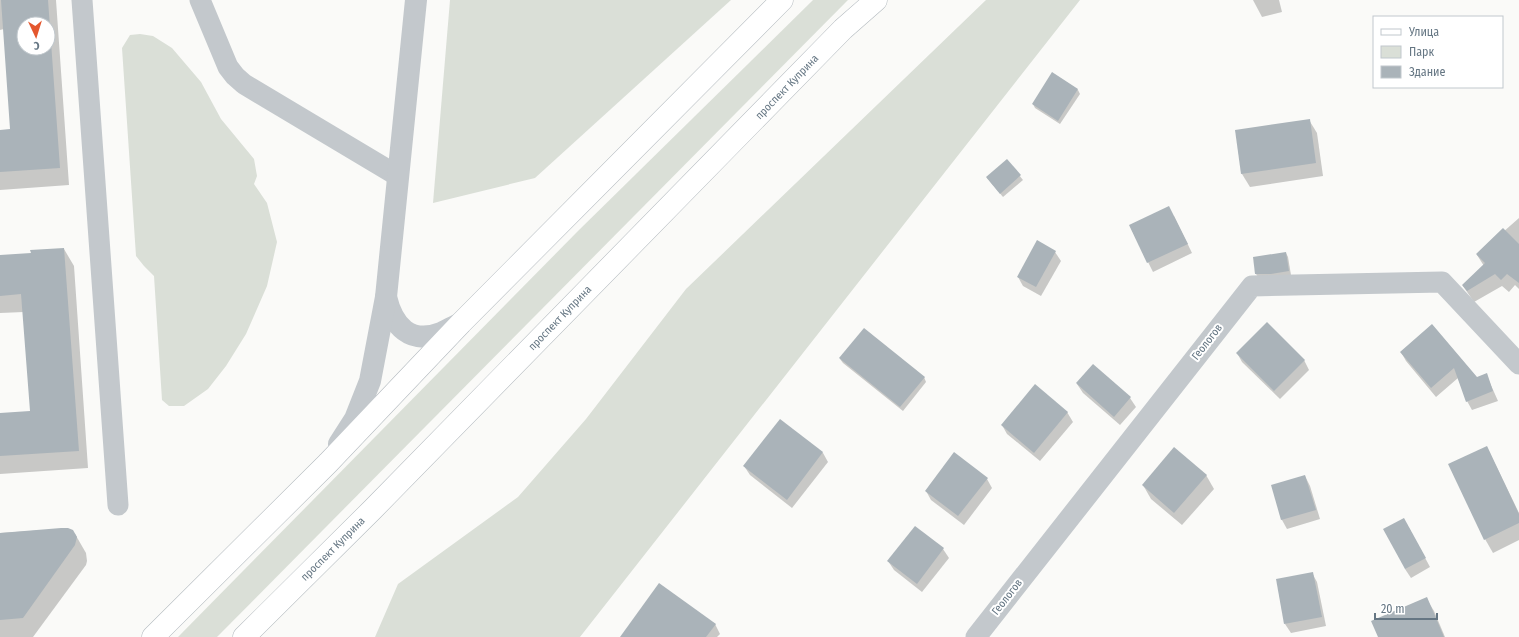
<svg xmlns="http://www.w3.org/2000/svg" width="1519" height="637" font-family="'Fira Sans Condensed',sans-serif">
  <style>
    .green { fill: #dadfd7 }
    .shadow { fill: #0003; fill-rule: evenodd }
    .building { fill: #aab3b9; fill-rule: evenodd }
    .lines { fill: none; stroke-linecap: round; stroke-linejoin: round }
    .secondary-casing { stroke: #b3babf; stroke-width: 23 }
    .minor { stroke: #c3c8cc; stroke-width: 21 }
    .tertiary { stroke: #c3c8cc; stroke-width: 22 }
    .secondary { stroke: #fff; stroke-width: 22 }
    .labels { text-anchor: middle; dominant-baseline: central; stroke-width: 4; stroke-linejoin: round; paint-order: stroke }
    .street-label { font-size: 11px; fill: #657683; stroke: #fff }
  </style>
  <rect width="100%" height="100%" fill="#fafaf8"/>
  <g class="green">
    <path d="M450,0h281l-196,178 -102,25z"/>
    <path d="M813,0h35l-631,637h-39l400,-406z"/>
    <path d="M986,0h94l-500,637h-205l23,-53 120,-87 68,-78 100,-130z"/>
    <path d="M140,34l13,2 19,12 29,34 20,37 33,40 3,17 -3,8 13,19 10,39 -10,44 -21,48 -20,32 -18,23 -24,17h-15l-7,-6 -8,-124 -10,-10 -8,-10 -14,-208 8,-13z"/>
  </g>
  <g class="shadow">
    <path d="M0,0h56l13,185 -69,5v-59l12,-1 -8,-101 -4,1zM24,24h24v24h-24z"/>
    <path d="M1253,0h26l3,12 -20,5z"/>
    <path d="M1052,74l26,16 2,4 -20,30 -25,-16 -2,-4z"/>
    <path d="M1309,120l8,13 6,43 -73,11 -8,-13 -6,-43z"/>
    <path d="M1007,160l16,20 -20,17 -16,-19z"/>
    <path d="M1174,216l18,37 -39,19 -23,-46z"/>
    <path d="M1519,218v71l-4,-4 -6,7 -7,-6 -28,16 -11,-16 21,-20 -7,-11z"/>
    <path d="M64,249l10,17 14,202 -88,6v-60l31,-2 -7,-100 -24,1v-57l32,-2z"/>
    <path d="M1055,252l6,9 -20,35 -18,-10 -5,-9z"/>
    <path d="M1286,253l2,4 3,18 -32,3 -3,-4z"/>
    <path d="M1432,326l45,52 9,-4 12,27 -26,9 -5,-9 -9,-23 -22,19 -30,-36 -5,-9z"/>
    <path d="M1237,353l67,7 5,10 -29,29 -38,-37z"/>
    <path d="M840,359l84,18 2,5 -23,29 -60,-48z"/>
    <path d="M1093,366l37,32 6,9 -16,18 -37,-32 -6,-9z"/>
    <path d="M1067,412l6,10 -33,39 -33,-27 -5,-9z"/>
    <path d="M780,420l43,33 5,9 -36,46 -42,-33 -6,-9z"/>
    <path d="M1487,447l32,66v27l-26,13 -8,-14z"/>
    <path d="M1206,475l8,14 -32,36 -31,-26 -8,-14z"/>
    <path d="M1305,476l5,10 10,33 -33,10 -5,-9 -10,-34z"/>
    <path d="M987,479l5,9 -28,37 -33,-25 -5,-9z"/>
    <path d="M1409,528l21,39 -19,11 -6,-9z"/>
    <path d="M61,529l14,5 11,19 1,8 -1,4 -53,72h-33v-104z"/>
    <path d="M943,549l6,9 -27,34 -28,-22 -6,-9z"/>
    <path d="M1312,573l5,9 9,44 -35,7 -6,-9z"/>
    <path d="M1426,598l8,13 11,26h-66z"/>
    <path d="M715,624l5,10 -3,3h-90z"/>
  </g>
  <g class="building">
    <path d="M1,0h47l12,168 -60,4v-42l10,-1zM24,24h24v24h-24z"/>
    <path d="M1052,72l26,17 -20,32 -26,-17z"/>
    <path d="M1310,119l6,44 -75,11 -6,-44z"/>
    <path d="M1007,159l14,16 -21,19 -14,-17z"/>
    <path d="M1169,206l19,38 -41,19 -18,-38z"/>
    <path d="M1503,228l16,16v39l-12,-9 -6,6 -6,-6 -28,17 -5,-6 23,-22 -9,-9z"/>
    <path d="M1037,240l19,11 -20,36 -19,-10z"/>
    <path d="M64,248l15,203 -79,5v-43l30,-2 -9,-117 -21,2v-41l31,-2 -1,-3z"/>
    <path d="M1286,252l3,19 -18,3h-16l-2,-17z"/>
    <path d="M1267,322l38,38 -31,31 -38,-38z"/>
    <path d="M1432,324l45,53 10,-4 6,18 -27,11 -12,-34 -23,20 -31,-36z"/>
    <path d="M864,328l61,49 -25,30 -61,-49z"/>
    <path d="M1093,364l38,33 -17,20 -38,-34z"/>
    <path d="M1035,384l33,28 -34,41 -33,-28z"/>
    <path d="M780,419l43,33 -36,48 -44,-34z"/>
    <path d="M1487,446l32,68v9l-35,17 -36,-76z"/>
    <path d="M1174,447l33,28 -33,38 -32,-28z"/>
    <path d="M954,452l34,26 -30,38 -33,-25z"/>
    <path d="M1305,475l11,35 -35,10 -10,-35z"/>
    <path d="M1404,518l22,40 -21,11 -22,-40z"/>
    <path d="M915,526l29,22 -27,36 -30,-23z"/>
    <path d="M61,528h7l5,2 4,7 -2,8 -52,73 -23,2v-87z"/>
    <path d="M1313,572l9,45 -38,7 -8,-45z"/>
    <path d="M659,583l57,41 -10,13h-86z"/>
    <path d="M1427,597l17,40h-66l-7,-16z"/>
  </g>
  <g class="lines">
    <defs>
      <g id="secondary">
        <path d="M153,637l175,-174 133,-140 321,-323"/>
        <path d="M244,637l129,-128 470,-480 33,-29"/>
      </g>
    </defs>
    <use href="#secondary" class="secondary-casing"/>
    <g class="minor">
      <path d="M82,0l36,505"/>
      <path d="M200,0l28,67 7,9 9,8 154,92"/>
      <path d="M976,637l276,-351 190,-4 77,82"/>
    </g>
    <g class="tertiary">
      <path d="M386,297c7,29 24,48 55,36 7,-3 13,-7 20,-10"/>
      <path d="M339,444l16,-25 15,-38 16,-84 30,-297"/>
    </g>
    <use href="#secondary" class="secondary"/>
  </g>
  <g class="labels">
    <g class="street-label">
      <text transform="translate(787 87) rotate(-46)">проспект Куприна</text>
      <text transform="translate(560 318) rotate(-46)">проспект Куприна</text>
      <text transform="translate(1207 342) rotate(-52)">Геологов</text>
      <text transform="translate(333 549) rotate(-45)">проспект Куприна</text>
      <text transform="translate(1007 597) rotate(-52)">Геологов</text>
    </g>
  </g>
  <rect x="1373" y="16" width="130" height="72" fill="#ffffff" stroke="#c1c8cd"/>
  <rect x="1381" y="29" width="20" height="6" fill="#ffffff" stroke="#c1c8cd"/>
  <text x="1409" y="36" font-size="12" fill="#657683">Улица</text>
  <rect x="1381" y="46" width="20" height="12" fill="#dadfd7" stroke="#c1c8cd"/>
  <text x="1409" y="56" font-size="12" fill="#657683">Парк</text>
  <rect x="1381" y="66" width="20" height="12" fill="#aab3b9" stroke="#c1c8cd"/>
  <text x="1409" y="76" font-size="12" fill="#657683">Здание</text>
  <g transform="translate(36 36) rotate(176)"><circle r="19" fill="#ffffff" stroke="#c1c8cd"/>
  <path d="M0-3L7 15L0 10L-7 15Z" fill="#e4572e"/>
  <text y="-6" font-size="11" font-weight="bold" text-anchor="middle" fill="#657683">С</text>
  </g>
  <path d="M1375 613v6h62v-6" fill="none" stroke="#657683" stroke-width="2"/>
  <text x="1381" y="613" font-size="12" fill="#657683" stroke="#ffffff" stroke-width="3" paint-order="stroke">20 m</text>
</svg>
